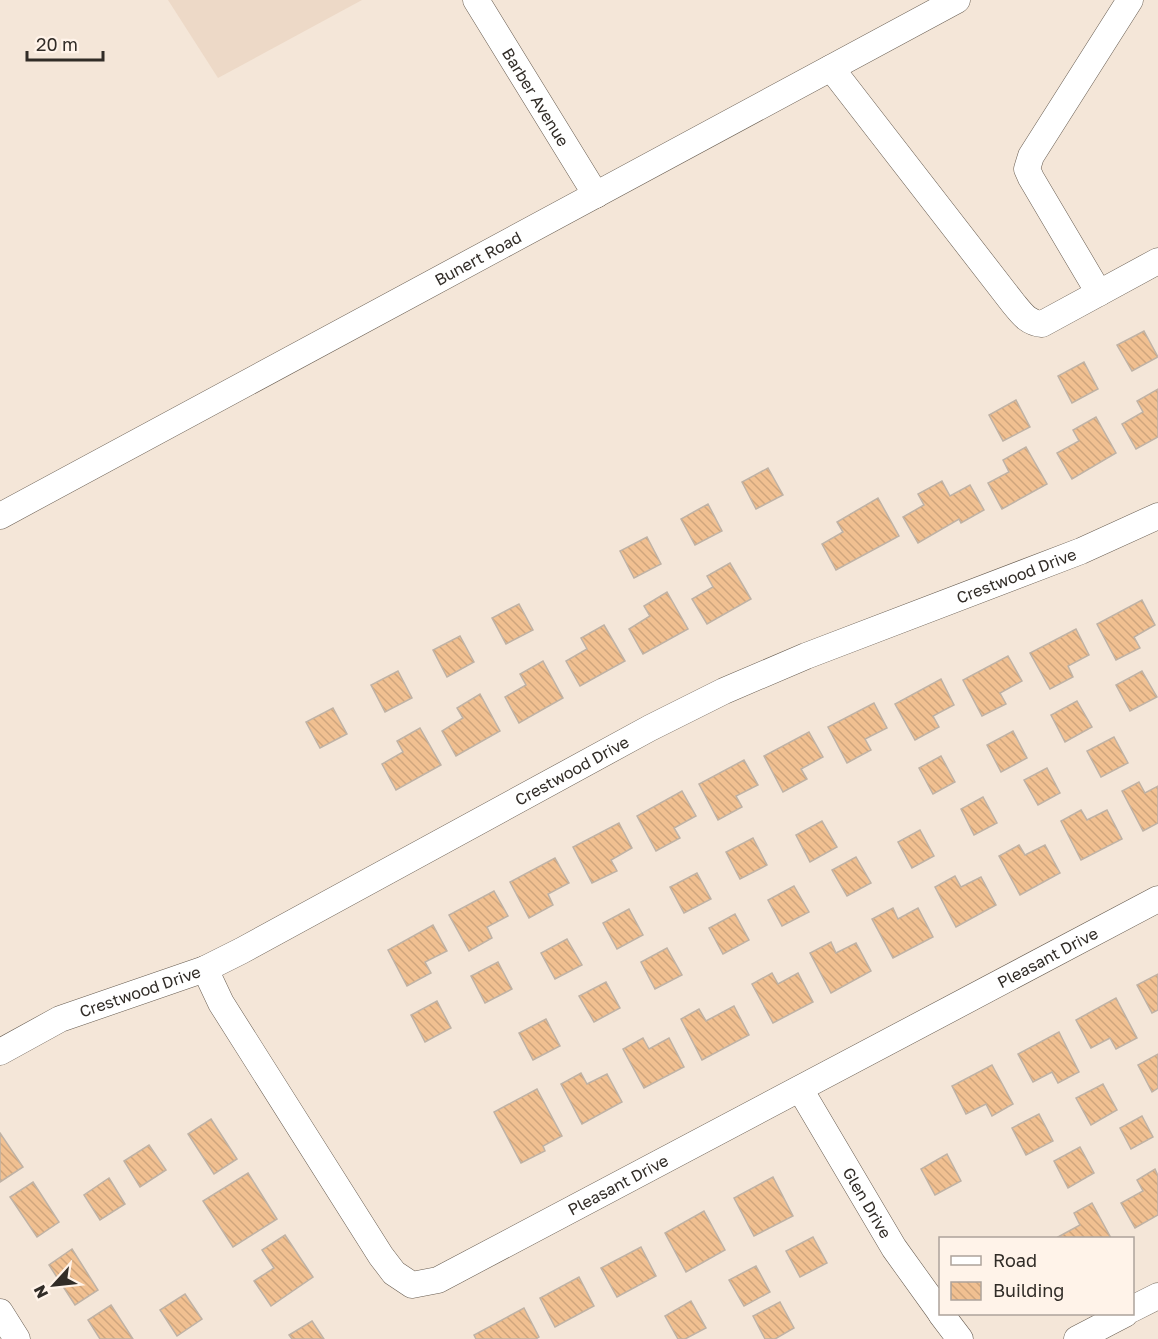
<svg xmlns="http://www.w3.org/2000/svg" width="1158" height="1339" font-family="'Golos Text',sans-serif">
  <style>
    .built { fill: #edd9c7 }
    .building { fill: url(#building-back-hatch); stroke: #bfb2a5; stroke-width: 1.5 }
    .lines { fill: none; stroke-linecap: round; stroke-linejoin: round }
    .minor-casing { stroke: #675c50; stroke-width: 27 }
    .minor { stroke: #fff; stroke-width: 26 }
    .labels { text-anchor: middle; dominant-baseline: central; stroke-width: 4.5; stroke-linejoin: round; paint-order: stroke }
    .street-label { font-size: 16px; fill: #312c27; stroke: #fff3e9 }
  </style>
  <defs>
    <pattern id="building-back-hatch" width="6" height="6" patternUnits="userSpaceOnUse" patternTransform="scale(1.5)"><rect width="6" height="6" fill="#f1c091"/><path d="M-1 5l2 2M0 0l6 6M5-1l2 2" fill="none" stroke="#cfa57d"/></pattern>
  </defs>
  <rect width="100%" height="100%" fill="#f4e6d8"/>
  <path class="built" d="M168,0h194l-144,78z"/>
  <g class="building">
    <path d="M1144,331l14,26 -26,14 -15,-26z"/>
    <path d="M1084,362l14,27 -26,14 -14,-27z"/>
    <path d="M1158,389v48l-22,12 -14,-25 21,-12 -6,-11z"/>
    <path d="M1016,400l14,27 -27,14 -14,-26z"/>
    <path d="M1096,417l20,36 -44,26 -15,-26 22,-12 -6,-11z"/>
    <path d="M1026,447l21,37 -45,25 -14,-26 21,-11 -6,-12z"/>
    <path d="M768,468l15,27 -27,14 -14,-27z"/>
    <path d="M942,481l8,15 20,-11 14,25 -23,13 -2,-4 -41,24 -15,-26 21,-12 -6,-11z"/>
    <path d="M878,498l21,38 -63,34 -14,-26 21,-12 -6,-10z"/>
    <path d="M708,504l14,27 -27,14 -14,-26z"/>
    <path d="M647,537l14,27 -27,14 -14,-27z"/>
    <path d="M730,563l21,36 -44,25 -15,-25 21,-12 -6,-11z"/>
    <path d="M667,592l21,37 -45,25 -14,-25 21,-13 -6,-10z"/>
    <path d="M1142,600l13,25 -21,12 6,11 -24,12 -19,-36z"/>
    <path d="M519,604l14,26 -27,14 -14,-26z"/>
    <path d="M604,625l21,36 -45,25 -14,-25 21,-12 -6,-11z"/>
    <path d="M1076,629l13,26 -21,11 5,11 -23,12 -20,-36z"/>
    <path d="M460,636l14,26 -27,15 -14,-27z"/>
    <path d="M1008,656l14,25 -22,12 6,11 -24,12 -19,-36z"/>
    <path d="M543,661l20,37 -44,25 -14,-26 21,-12 -6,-11z"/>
    <path d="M398,671l14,27 -27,14 -14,-27z"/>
    <path d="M1142,671l15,26 -27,14 -14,-26z"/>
    <path d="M941,679l13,26 -21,11 6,11 -24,13 -20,-36z"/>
    <path d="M480,694l20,37 -44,25 -14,-25 21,-13 -6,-10z"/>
    <path d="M1077,701l15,26 -27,15 -14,-27z"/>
    <path d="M874,703l13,25 -22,11 6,11 -24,13 -19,-36z"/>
    <path d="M333,708l14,26 -27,14 -14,-26z"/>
    <path d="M420,728l21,37 -45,25 -14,-26 21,-12 -6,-11z"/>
    <path d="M1013,731l14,27 -26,14 -14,-27z"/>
    <path d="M809,732l14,25 -22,12 6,10 -24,13 -19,-36z"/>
    <path d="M1114,737l14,26 -27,14 -14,-26z"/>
    <path d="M941,756l14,26 -22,12 -14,-26z"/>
    <path d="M744,760l14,25 -22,11 6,11 -24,13 -19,-36z"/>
    <path d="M1047,768l13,25 -22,12 -14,-25z"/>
    <path d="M1139,782l6,11 13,-7v37l-15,8 -21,-40z"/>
    <path d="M682,791l14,25 -22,12 6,10 -24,13 -19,-35z"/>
    <path d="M983,797l14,26 -23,12 -13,-26z"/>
    <path d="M1081,810l6,10 20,-10 15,29 -41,21 -20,-39z"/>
    <path d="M822,821l15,26 -27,15 -14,-27z"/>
    <path d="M619,823l13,25 -21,12 6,11 -25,12 -19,-36z"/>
    <path d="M920,830l14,26 -22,12 -14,-26z"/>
    <path d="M753,838l14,27 -27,14 -14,-27z"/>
    <path d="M1019,845l6,10 20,-10 15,28 -40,22 -21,-39z"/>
    <path d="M856,857l15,26 -24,13 -15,-26z"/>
    <path d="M555,858l14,25 -21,11 5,11 -24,13 -19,-36z"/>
    <path d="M697,873l14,26 -27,14 -14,-26z"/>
    <path d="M955,876l6,11 20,-10 15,28 -40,22 -21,-40z"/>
    <path d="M794,886l15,26 -27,14 -14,-26z"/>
    <path d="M494,891l14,25 -21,11 5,11 -23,13 -20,-36z"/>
    <path d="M893,908l5,11 20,-11 15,29 -40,21 -21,-39z"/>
    <path d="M629,909l14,26 -26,14 -14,-26z"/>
    <path d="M735,914l14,26 -26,14 -14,-26z"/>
    <path d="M433,925l14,26 -22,11 6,11 -24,13 -19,-36z"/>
    <path d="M567,939l15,26 -27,14 -14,-26z"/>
    <path d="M831,942l5,11 20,-10 15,28 -40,22 -21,-40z"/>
    <path d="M667,948l15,27 -27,14 -14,-27z"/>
    <path d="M498,962l14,27 -27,14 -14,-27z"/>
    <path d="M772,973l6,11 20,-11 15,29 -40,21 -21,-39z"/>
    <path d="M1158,974v36l-6,3 -15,-28z"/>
    <path d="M606,982l14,26 -26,14 -15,-26z"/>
    <path d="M1116,998l21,40 -21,11 -6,-11 -19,10 -15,-28z"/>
    <path d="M437,1001l14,27 -26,14 -14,-27z"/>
    <path d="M734,1006l15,29 -47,25 -21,-41 18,-10 7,12z"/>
    <path d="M546,1019l14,27 -27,14 -14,-27z"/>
    <path d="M1059,1032l20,40 -21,11 -6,-11 -19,10 -15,-28z"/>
    <path d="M643,1038l6,11 20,-11 15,29 -40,21 -21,-39z"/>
    <path d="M1158,1054v34l-6,4 -14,-27z"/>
    <path d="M992,1065l21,39 -21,12 -6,-12 -20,10 -14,-28z"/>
    <path d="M581,1073l6,11 20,-10 15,28 -40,22 -21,-40z"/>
    <path d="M1103,1084l14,26 -26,15 -15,-27z"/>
    <path d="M537,1089l25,47 -19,10 2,5 -24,12 -27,-51z"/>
    <path d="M1039,1114l14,27 -27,14 -14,-27z"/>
    <path d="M1142,1116l11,21 -22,12 -11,-21z"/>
    <path d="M211,1119l26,40 -23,15 -26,-40z"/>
    <path d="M0,1133l23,34 -23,15z"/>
    <path d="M149,1145l17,25 -26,17 -16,-26z"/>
    <path d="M1080,1147l14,26 -26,15 -14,-27z"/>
    <path d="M947,1154l14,27 -26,14 -14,-26z"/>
    <path d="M1155,1169l3,7v39l-23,13 -14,-25 22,-12 -6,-11z"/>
    <path d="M248,1173l29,46 -44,28 -30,-46z"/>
    <path d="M773,1177l20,39 -39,20 -20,-38z"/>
    <path d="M109,1178l16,26 -25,16 -16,-25z"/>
    <path d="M33,1182l26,40 -22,15 -27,-40z"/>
    <path d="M1092,1203l19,35h-52l-1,-1 22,-12 -6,-12z"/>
    <path d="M704,1211l21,39 -39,22 -21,-39z"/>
    <path d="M285,1235l28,42 -42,29 -17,-25 20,-13 -12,-18z"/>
    <path d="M813,1237l14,26 -27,14 -14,-26z"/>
    <path d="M641,1247l15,29 -39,21 -16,-29z"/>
    <path d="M72,1249l26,41 -23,15 -26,-40z"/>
    <path d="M756,1266l14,26 -26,14 -15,-26z"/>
    <path d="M579,1277l15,29 -39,21 -15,-29z"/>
    <path d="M185,1294l17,25 -25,17 -17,-26z"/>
    <path d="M691,1301l15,27 -21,11h-7l-13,-23z"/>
    <path d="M780,1302l14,26 -19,11h-10l-12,-23z"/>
    <path d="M111,1305l22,34h-33l-12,-19z"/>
    <path d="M524,1308l15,29 -3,2h-60l-2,-4z"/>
    <path d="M312,1321l12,18h-32l-3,-4z"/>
  </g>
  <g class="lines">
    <defs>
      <g id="minor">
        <path id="s1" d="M476,0l120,195"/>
        <path d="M831,68l182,235c9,11 15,20 29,21l116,-63"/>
        <path d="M1099,293l-68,-115 -4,-9 4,-13 99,-156"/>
        <path id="s2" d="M0,516l957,-516"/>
        <path id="s3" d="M205,969l16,34 160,253 13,17 18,12 26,-5 720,-381"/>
        <path id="s4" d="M0,1052l60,-33 145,-50 36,-18 409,-223 74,-37 82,-35 275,-105 77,-35"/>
        <path id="s5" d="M800,1089l94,159 46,64"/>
        <path d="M1132,1309l26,-13"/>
        <path d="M0,1312l17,27"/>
        <path d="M941,1314l19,25"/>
        <path d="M1077,1339l48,-25"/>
      </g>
    </defs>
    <use href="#minor" class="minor-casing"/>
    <use href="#minor" class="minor"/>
  </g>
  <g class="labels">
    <g class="street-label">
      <text stroke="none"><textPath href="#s1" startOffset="114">Barber Avenue</textPath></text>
      <text stroke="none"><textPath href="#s2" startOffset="543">Bunert Road</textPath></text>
      <text stroke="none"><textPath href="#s4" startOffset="1125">Crestwood Drive</textPath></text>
      <text stroke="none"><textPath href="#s4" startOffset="639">Crestwood Drive</textPath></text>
      <text stroke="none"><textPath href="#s3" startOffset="1096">Pleasant Drive</textPath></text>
      <text stroke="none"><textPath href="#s4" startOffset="153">Crestwood Drive</textPath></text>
      <text stroke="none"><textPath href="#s3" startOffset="610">Pleasant Drive</textPath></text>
      <text stroke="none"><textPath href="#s5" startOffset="132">Glen Drive</textPath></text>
    </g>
  </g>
  <rect x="939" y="1237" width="195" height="78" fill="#fff3e9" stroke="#ada39b" stroke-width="1.5"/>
  <rect x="951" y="1256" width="30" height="9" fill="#ffffff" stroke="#ada39b" stroke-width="1.5"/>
  <text x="993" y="1267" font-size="18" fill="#312c27">Road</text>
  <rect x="951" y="1282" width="30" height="18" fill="url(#building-back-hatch)" stroke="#ada39b" stroke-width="1.5"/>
  <text x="993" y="1297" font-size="18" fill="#312c27">Building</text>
  <g transform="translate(54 1285) rotate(243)" stroke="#fff3e9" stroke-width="4.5" paint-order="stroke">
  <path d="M0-4.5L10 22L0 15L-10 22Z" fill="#312c27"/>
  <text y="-9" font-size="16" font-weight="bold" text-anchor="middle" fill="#312c27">N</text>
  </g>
  <path d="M27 51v9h76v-9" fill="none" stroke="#312c27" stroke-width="3"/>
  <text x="36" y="51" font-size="18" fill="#312c27" stroke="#fff3e9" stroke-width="4.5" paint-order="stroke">20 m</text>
</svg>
